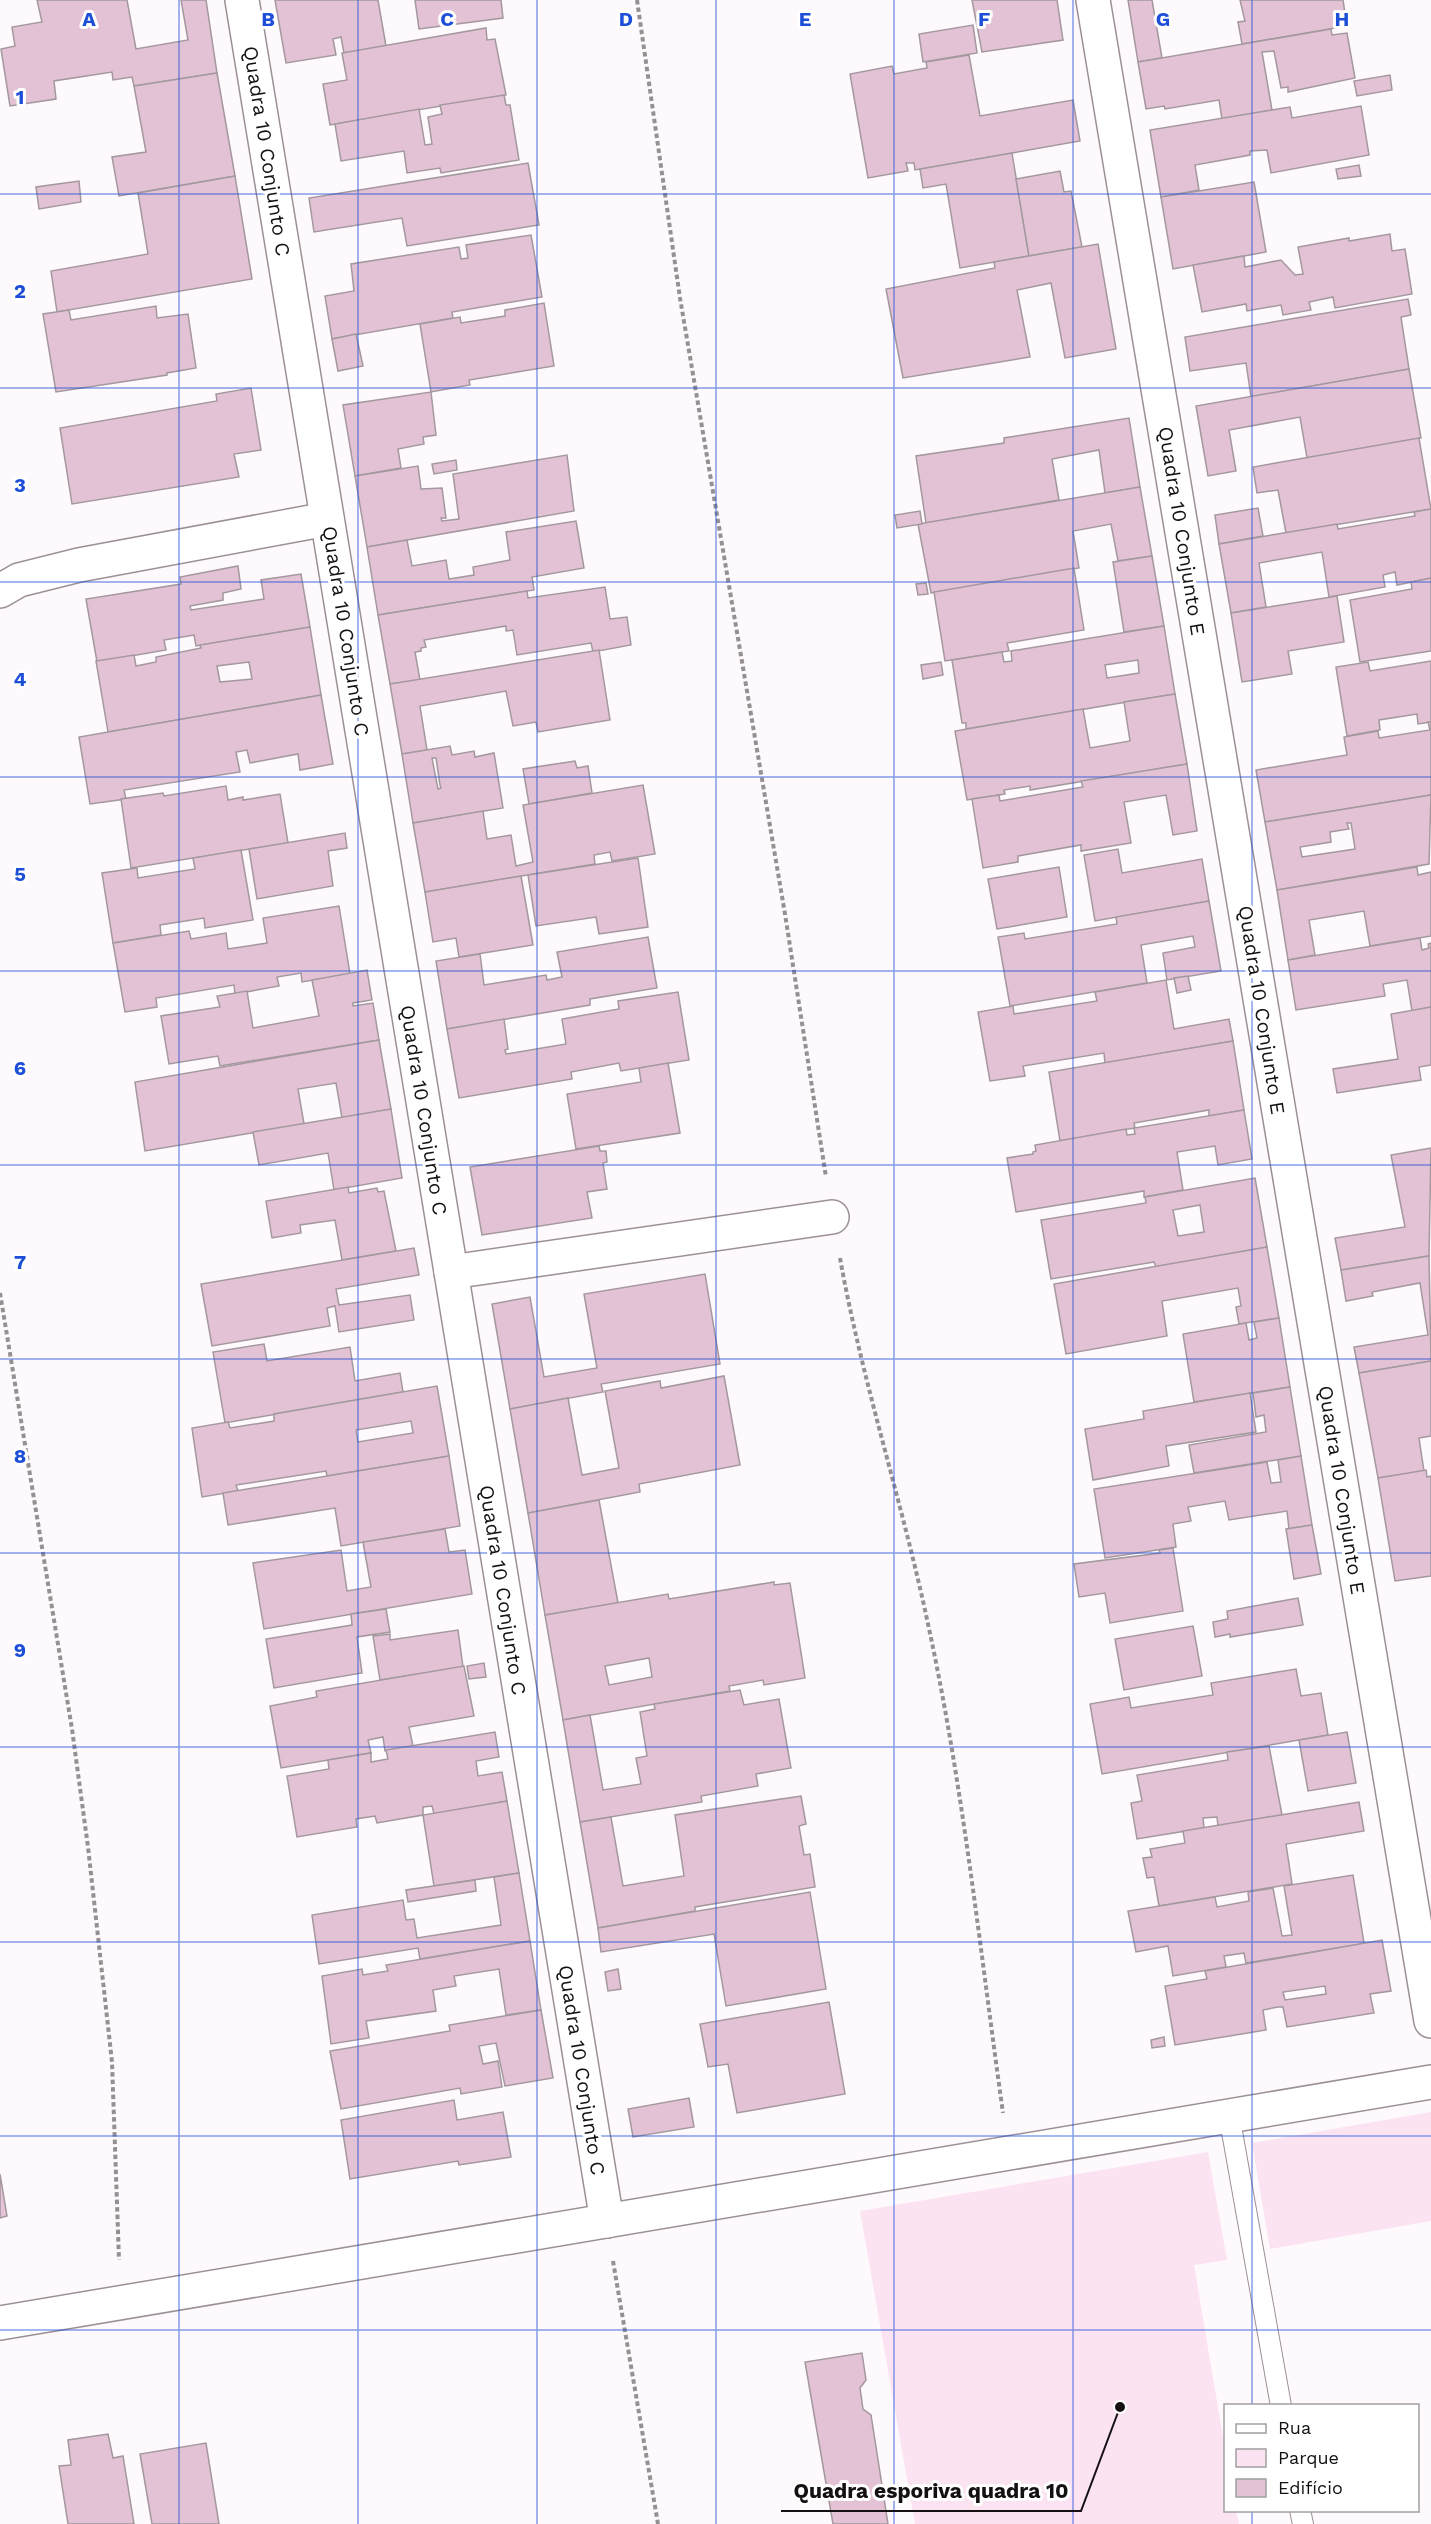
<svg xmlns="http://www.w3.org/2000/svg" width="1431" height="2524" font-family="'Work Sans',sans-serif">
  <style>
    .green { fill: #fce3f1 }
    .building { fill: #e2c2d4; stroke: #a3989e; stroke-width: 1.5; fill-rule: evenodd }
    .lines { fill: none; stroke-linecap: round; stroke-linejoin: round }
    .service-casing { stroke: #9c9097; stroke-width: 22 }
    .minor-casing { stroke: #9c9097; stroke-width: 36 }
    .tertiary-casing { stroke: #9c9097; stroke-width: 36 }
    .path { stroke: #959193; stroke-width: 4; stroke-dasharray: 4.5 3; stroke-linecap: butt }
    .service { stroke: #fff; stroke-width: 20 }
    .minor { stroke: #fff; stroke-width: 33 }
    .tertiary { stroke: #fff; stroke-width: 33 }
    .grid { fill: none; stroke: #1d4ed8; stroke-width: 1.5; stroke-opacity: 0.55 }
    .labels { text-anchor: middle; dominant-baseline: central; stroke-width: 6; stroke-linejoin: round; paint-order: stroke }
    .street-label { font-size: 20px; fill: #151113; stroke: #fff }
    .grid-label { font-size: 20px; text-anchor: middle; font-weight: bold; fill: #1d4ed8; stroke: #fff; stroke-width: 6; stroke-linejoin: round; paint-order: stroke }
    .leader { fill: none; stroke: #151113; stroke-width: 2 }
    .callout-dot { fill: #151113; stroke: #fff; stroke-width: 2 }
    .callout-label { font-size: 21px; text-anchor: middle; font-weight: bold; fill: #151113; stroke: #fff; stroke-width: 6; stroke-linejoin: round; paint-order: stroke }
  </style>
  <rect width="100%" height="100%" fill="#fef9fc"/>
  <g class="green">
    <path d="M1431,2112v109l-161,28 -18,-106z"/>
    <path d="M1208,2152l19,108 -33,5 31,184 1,61 10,1 3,13h-324l-55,-313z"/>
  </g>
  <g class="building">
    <path d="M37,0h90l9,49 52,-9 -7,-40h25l11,73 -83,13 -2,-9 -19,3 -1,-8 -58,9 2,18 -46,7 -9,-57 14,-3 -3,-19 30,-5z"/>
    <path d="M275,0h103l8,46 -42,7 -3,-16 -8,2 3,16 -50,8z"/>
    <path d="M415,0h86l2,18 -84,11z"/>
    <path d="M972,0h85l6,40 -81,12z"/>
    <path d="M1128,0h24l10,58 -24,4z"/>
    <path d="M1240,0h103l4,26 -105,18 -4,-22 7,-1z"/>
    <path d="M973,25l4,28 -54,9 -4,-28z"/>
    <path d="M486,28l1,12 8,-1 11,56 -176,30 -7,-41 24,-4 -5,-27z"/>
    <path d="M1331,29l1,6 15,-2 8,45 -67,14v-5l-7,1 -7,-37 -12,1 10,58 -50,9 -3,-19 -54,9 -1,-3 -18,3 -8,-47z"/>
    <path d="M969,55l11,61 93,-16 7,41 -165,29 -1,-7h-8l2,8 -40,7 -18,-104 42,-8 2,8 33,-6 -1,-6z"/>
    <path d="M217,73l18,103 -116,20 -7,-39 34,-5 -12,-66z"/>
    <path d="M1390,75l2,15 -35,6 -3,-15z"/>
    <path d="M504,95l2,10h4l9,55 -78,13 -1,-5 -33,5 -3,-22 -63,10 -6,-37 84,-15 6,36 7,-1 -4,-27 14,-3 -2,-9z"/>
    <path d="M1361,106l8,49 -98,18 -4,-23 -17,1v4l-55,10 4,25 -38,7 -11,-67 140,-23 2,11z"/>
    <path d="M1012,153l17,103 -69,12 -14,-84 -23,4 -3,-19z"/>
    <path d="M528,163l11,62 -132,21 -5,-28 -88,14 -5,-34z"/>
    <path d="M1359,165l2,11 -23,3 -2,-10z"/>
    <path d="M1060,171l4,21 7,-1 11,56 -53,9 -13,-77z"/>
    <path d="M235,176l17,103 -195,33 -6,-41 97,-17 -10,-61z"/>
    <path d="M79,181l2,21 -42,7 -3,-22z"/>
    <path d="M1254,182l12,70 -93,17 -12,-72z"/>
    <path d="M1390,234l2,17 13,-2 7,45 -77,14 -2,-11 -24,5 2,8 -28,5 -2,-10 -34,6 -1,-7 -44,8 -9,-47 51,-9 1,11 36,-7 14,15 8,-1 -5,-27 51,-9v3z"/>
    <path d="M531,235l11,62 -90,15 1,6 -121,21 -7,-43 29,-5 -3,-27 108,-17 2,12 7,-1 -2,-13z"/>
    <path d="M1098,244l18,105 -51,9 -14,-75 -34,7 13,67 -127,21 -17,-89 109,-21 -1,-6z"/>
    <path d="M1408,299l3,16 -10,2 8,52 -158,28 -5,-34 -56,8 -5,-34z"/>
    <path d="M544,303l10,63 -85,14 1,5 -39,7 -11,-68 40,-7 1,6 44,-7v-6z"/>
    <path d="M156,306l1,12 31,-4 8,54 -29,5v2l-111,17 -13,-78 26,-4 2,10z"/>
    <path d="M356,334l7,32 -25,5 -6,-32z"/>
    <path d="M1409,369l12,69 -114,20 -7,-41 -71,13 7,41 -28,5 -12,-70z"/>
    <path d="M251,388l10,62 -27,4 5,23 -167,27 -12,-76 157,-27 -1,-7z"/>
    <path d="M431,392l5,43 -13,2 1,7 -26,5 3,19 -46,8 -12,-71z"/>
    <path d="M1129,418l11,69 -35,6 -6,-43 -47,9 7,41 -133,23 -10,-67 88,-13v-5z"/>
    <path d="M1419,438l12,71 -145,24 -8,-43 -21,3 -4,-26z"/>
    <path d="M567,455l7,56 -207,36 -12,-71 63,-10 3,23 21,-1 4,30h-5l1,3 17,-2 -6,-45z"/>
    <path d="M456,460l1,10 -23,4 -2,-10z"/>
    <path d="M1140,487l12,69 -34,5 -7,-37 -38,7 6,37 -148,25 -13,-69z"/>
    <path d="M1258,508l5,28 -44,8 -4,-29z"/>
    <path d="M1431,509v69l-34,7 -2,-13 -12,3 2,12 -56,10 -7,-45 -63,11 7,44 -35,6 -12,-69 118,-20 1,5 77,-13 -1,-4z"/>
    <path d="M920,511l2,13 -25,4 -2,-13z"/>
    <path d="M576,521l8,47 -52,9 2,13 -156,25 -11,-68 40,-7 5,26 34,-6 3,19 25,-4 -1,-8 37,-7 -4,-28z"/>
    <path d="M1152,556l12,70 -40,6 -11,-70z"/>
    <path d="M238,566l3,23 -18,4v7l-33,6 1,4 73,-11 -3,-19 40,-6 9,53 -114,19 -2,-11 -30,5 2,10 -69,12 -11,-63 95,-15 -1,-7z"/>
    <path d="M1074,568l10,62 -77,13 2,8 -64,10 -11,-69z"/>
    <path d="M1431,578v73l-71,11 -10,-62 62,-11 -1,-7z"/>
    <path d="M926,583l2,11 -10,1 -2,-11z"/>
    <path d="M605,587l5,32 17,-2 4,28 -38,7 -2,-9 -74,12 -4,-25 -7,1v-5l-82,14 2,7 -5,1v3l-6,1 5,28 -30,4 -12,-69 149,-24 1,7z"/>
    <path d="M1337,596l7,46 -56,9 4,23 -50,8 -11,-69z"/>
    <path d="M1164,626l11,68 -209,35v-6h-4l-10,-63 50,-8 2,10 8,-1 -1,-10zM1138,660l1,13 -32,5 -2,-13z"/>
    <path d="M310,627l11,68 -213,37 -12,-71 38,-6 2,11 20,-4v-5l45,-9 -1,-3zM249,662l3,17 -32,3 -3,-16z"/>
    <path d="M599,650l11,70 -72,12 -2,-10 -23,4 -7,-35 -86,15 7,44 -25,4 -12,-70z"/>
    <path d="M1431,661v61l-13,2 -1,-10 -38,6 1,10 -33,6 -11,-69 32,-5 2,9z"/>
    <path d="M941,662l2,13 -20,4 -2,-14z"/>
    <path d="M1175,694l12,70 -157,26v-4l-26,4 1,4 -6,1 -32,5 -12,-69 128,-22 7,39 40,-7 -6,-39z"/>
    <path d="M321,695l12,69 -33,6 -2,-16 -48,9 -3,-13 -11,2 4,20 -116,18 2,9 -36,5 -11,-67z"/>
    <path d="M1428,722h3v73l-166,27 -9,-52 91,-15 -3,-18 34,-6 1,7 51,-8z"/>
    <path d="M450,746l2,9 22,-4 1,6 19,-4 9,55 -90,15 -11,-69zM432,758h4l4,27 1,3 -3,1z"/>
    <path d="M575,761l2,7 11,-2 4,27 -63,11 -6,-35z"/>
    <path d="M1187,764l10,67 -24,4 -7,-40 -42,7 7,41 -50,8v-6l-63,11v6l-35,6 -11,-69 27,-4 1,6 83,-14 -2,-6z"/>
    <path d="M643,785l12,69 -43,7 -2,-9 -16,3 1,9 -170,28 -12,-69 70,-12 4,28 24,-4 5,31 17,-4 -10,-57z"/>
    <path d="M226,786l2,14 15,-3v3l37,-6 8,49 -157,25 -10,-69 42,-6 1,3z"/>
    <path d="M1431,795l-2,69 -152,26 -12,-68zM1347,823h4l4,26 -53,8 -2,-10 31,-5 -1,-10 19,-3z"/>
    <path d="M345,833l2,15 -19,3 5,35 -76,13 -8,-50z"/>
    <path d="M1118,849l4,24 80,-14 7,42 -114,20 -11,-66z"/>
    <path d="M241,850l12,70 -48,8 -1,-10 -44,7 1,10 -48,8 -11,-70 35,-5 1,10 57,-9 -2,-11z"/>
    <path d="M638,858l10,69 -49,7 -3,-17 -60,9 -8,-51z"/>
    <path d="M1059,867l8,50 -70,12 -9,-50z"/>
    <path d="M1417,867l1,8 13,-3v64l-61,10 -6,-35 -55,9 6,35 -27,5 -11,-70z"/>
    <path d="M521,876l12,69 -74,12 -3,-19 -23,4 -8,-50z"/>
    <path d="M1209,901l12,70 -54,9 -4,-27 32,-6 -2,-11 -52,9 6,38 -137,23 -12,-69 26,-4 1,6 92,-15 -1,-7z"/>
    <path d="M339,906l11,68 -48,8 -1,-9 -24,4 2,9 -44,8 -1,-9 -78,13 1,9 -32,5 -12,-69 76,-12 2,8 35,-6 2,16 39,-6 -4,-25z"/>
    <path d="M648,937l9,51 -67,11v6l-143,24 -11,-68 44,-7 4,31 62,-10 1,5 15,-3 -5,-25z"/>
    <path d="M1420,938l2,12 7,-2 -1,-4 3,-1v64l-19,4 -5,-31 -24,4 2,12 -89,14 -8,-50z"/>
    <path d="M367,970l5,30 -19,3v3l20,-3 6,37 -159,26 -2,-10 -49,8 -8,-48 59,-9 -3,-11 30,-5 6,37 66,-12 -7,-36z"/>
    <path d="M1188,976l3,14 -14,3 -3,-15z"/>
    <path d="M1166,980l8,49 55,-10 4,22 -128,22 -1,-10 -81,13 2,10 -35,5 -12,-69 35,-6 1,8 83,-13 -2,-9z"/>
    <path d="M678,992l11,68 -68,11 -2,-8 -48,9 1,7 -113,19 -12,-69 57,-10 4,30 -3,1 1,4 60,-10 -4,-25 57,-10 -1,-8z"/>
    <path d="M1431,1007v58l-12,2 2,13 -84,13 -4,-24 65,-10 -7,-45z"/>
    <path d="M379,1040l12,69 -49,9 -6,-35 -38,6 6,35 -159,27 -10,-69z"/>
    <path d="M1233,1041l11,69 -35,6v-6l-75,13 1,5 -75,13 -11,-69z"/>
    <path d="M668,1063l12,70 -104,16 -9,-55 74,-12 -2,-14z"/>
    <path d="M391,1109l11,69 -68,12 -6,-37 -69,12 -6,-33z"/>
    <path d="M1244,1110l8,49 -34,6 -3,-19 -38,6 6,38 -39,7v-6l-128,21 -9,-54 26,-4v-2l3,-1 -1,-6 91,-16 1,6 8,-1 -1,-6z"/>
    <path d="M599,1146l1,5h6l1,11 -4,1 4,26 -20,3 5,26 -110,17 -12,-68z"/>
    <path d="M1431,1148l-2,108 -88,14 -6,-32 70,-11 -14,-72z"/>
    <path d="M1255,1178l12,69 -111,20 -2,-5 -103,17 -10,-59 105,-17 -1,-6zM1200,1205l4,27 -26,4 -5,-26z"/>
    <path d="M348,1187l1,6 28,-5 1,4 6,-1 12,60 -54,9 -7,-40 -35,5 1,8 -29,5 -6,-37z"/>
    <path d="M1267,1247l12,71 -40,6 -3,-17 5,-1 -3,-18 -76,13 5,35 -101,18 -12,-70z"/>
    <path d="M414,1248l5,27 -83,14 3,16 71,-10 4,25 -75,12 -4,-26 -8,2 3,18 -118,20 -11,-62z"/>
    <path d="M1429,1256l2,105 -72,12 -5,-26 74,-12 -8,-52 -48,9 1,4 -27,5 -5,-31z"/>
    <path d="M705,1274l15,90 -119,20 2,8 -93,17 -18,-105 38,-7 14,80 53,-9 -13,-74z"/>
    <path d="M1279,1318l11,69 -96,15 -11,-68 63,-11 3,17 8,-2 -3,-16z"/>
    <path d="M264,1344l3,17 83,-14 5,34 45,-8 3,19 -178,31 -12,-71z"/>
    <path d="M1431,1361v75l-12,2 5,33 -46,7 -19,-105z"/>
    <path d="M724,1376l16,89 -101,19 1,8 -112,21 -18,-104 58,-11 14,77 37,-7 -14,-77 55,-10 1,7z"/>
    <path d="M437,1386l12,70 -122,20 -1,-5 -90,14 2,6 -36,6 -10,-69 36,-6 2,6 44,-7v-7zM411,1421l2,12 -55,9 -2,-12z"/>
    <path d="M1290,1387l11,69 -107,17 -5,-28 77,-13 -2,-17 -8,2 -3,-24z"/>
    <path d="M1250,1393l6,39 -90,14 3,20 -76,14 -8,-51 59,-10 -1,-8z"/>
    <path d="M449,1456l11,70 -119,20 -6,-38 -107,17 -5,-32z"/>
    <path d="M1301,1456l11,69 -23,4 -2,-18 -58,9 -4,-19 -37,6 3,14 -18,3 3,23 -71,11 -11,-69 173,-27 4,21 10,-1 -3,-22z"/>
    <path d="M1426,1470l1,7 4,-1v100l-36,5 -17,-103z"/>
    <path d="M599,1500l19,103 -73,12 -17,-102z"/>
    <path d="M1312,1525l9,49 -27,5 -8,-50z"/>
    <path d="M445,1529l4,23 16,-2 7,44 -208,35 -11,-66 88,-13 6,41 24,-4 -8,-45z"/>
    <path d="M1173,1548l10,63 -73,12 -5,-30 -26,4 -5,-33 86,-11 -1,-3z"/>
    <path d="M774,1582v3l16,-2 15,95 -41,7 -1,-5 -34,6 1,5 -167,29 -18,-105 123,-21 1,5zM649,1658l3,19 -43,8 -4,-19z"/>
    <path d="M1298,1598l5,27 -73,12v-3l-15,3 -2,-15 15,-3 -1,-8z"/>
    <path d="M386,1609l4,23 -33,5 5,36 -88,15 -8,-49 86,-14 -1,-11z"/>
    <path d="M1193,1626l9,50 -78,14 -9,-51z"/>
    <path d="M458,1630l5,37 -83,13 -7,-44 17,-2v6z"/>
    <path d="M484,1663l2,14 -17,2 -2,-13z"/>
    <path d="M464,1666l10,50 -65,11 4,19 -28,5 -2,-14 -15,3 3,13 -90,15 -11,-62 47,-9 -1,-6z"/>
    <path d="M1296,1669l5,27 20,-3 7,42 -226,39 -12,-70 39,-7 2,11 82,-13 -2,-12z"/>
    <path d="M740,1690l4,15 35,-6 12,69 -35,6 2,12 -57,10 1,6 -122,20 -17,-102 27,-5 13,75 38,-6 -5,-26 11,-2 -7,-44 15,-3 -1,-5z"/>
    <path d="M495,1732l4,25 -23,4 2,15 24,-4 5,29 -73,13 -2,-8 -9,1v8l-46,8 -2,-7 -19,3 1,8 -60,10 -10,-61 42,-7 -1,-9 43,-7v9l17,-3 -2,-9z"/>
    <path d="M1347,1732l9,51 -48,8 -9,-51z"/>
    <path d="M1269,1746l13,69 -64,11 -1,-9 -14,1 1,10 -67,11 -6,-36 11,-2 -5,-26 91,-15 -1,-8z"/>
    <path d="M801,1796l5,28 -7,2 5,29 6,-1 5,33 -120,20v4l-97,17 -18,-106 31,-5 12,69 61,-10 -9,-61z"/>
    <path d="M507,1801l12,72 -85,13 -11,-71z"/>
    <path d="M1359,1802l5,29 -78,13 6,40 -133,22 -5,-29 -7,1 -4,-20 9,-1 -2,-8 35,-6 -2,-12z"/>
    <path d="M519,1873l11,68 -110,18 -2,-11 -99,16 -7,-49 91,-15 3,20 8,-1 3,19 84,-13 -7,-48z"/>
    <path d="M1353,1875l11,68 -2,1 -116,19 -2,-10 -20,3 2,11 -53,9 -5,-30 -32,6 -8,-41 87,-14 2,10 32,-6 -1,-9 25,-4 9,48 10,-1 -8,-49z"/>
    <path d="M475,1880l1,11 -68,11 -2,-12z"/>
    <path d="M810,1892l16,97 -100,17 -12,-72 -113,18 -3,-24z"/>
    <path d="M1382,1940l9,51 -21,3 4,19 -87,14 -4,-20h-5l-15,3 3,20 -91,15 -10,-59 42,-7 -2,-8zM1325,1986l1,8 -41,6 -2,-8z"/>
    <path d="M530,1941l11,69 -35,5 -7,-46 -45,7 2,10 -23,4 3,21 -70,10 3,17 -38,6 -9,-68 40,-7 1,6 25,-4 -2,-6z"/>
    <path d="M618,1969l3,20 -13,2 -3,-19z"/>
    <path d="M829,2002l16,92 -108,19 -9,-49 -20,3 -8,-43z"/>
    <path d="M541,2010l12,68 -48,8 -9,-43 -17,3 4,18 15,-3 4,26 -41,7 -1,-6 -119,21 -11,-58 120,-20 -1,-6z"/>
    <path d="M1164,2037l1,9 -13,2 -1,-8z"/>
    <path d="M689,2098l5,29 -61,10 -5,-28z"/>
    <path d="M454,2100l3,20 46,-8 8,45 -52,8 -1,-4 -108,18 -9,-59z"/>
    <path d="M0,2174l7,42 -7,2z"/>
    <path d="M862,2353l4,27 -6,8 3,21 8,6 17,109h-55l-28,-162z"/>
    <path d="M108,2434l5,24 10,-2 11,68h-66l-9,-58 12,-1 -3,-25z"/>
    <path d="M206,2443l13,81h-67l-12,-70z"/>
  </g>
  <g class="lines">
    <defs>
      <g id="service">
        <path d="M1229,2115l52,291"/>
        <path d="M1300,2510l3,14"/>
      </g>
      <g id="minor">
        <path d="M242,0l365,2221"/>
        <path d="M1093,0l338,2021"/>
        <path d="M0,591l19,-11 60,-15 248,-46"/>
        <path d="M451,1272l381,-55"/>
      </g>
      <path id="tertiary" d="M0,2323l1431,-241"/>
    </defs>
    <use href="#service" class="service-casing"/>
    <use href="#minor" class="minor-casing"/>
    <use href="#tertiary" class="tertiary-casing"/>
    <g class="path">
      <path d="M637,0l43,298 105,616 41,263"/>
      <path d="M840,1258c22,123 62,243 88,366 35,161 52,326 75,489"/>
      <path d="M0,1293l72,436 16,118 24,215 7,198"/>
      <path d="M613,2261l45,263"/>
    </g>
    <use href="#service" class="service"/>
    <use href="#minor" class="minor"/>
    <use href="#tertiary" class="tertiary"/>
  </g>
  <path class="grid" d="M179,0v2524M358,0v2524M537,0v2524M716,0v2524M894,0v2524M1073,0v2524M1252,0v2406M0,194h1431M0,388h1431M0,582h1431M0,777h1431M0,971h1431M0,1165h1431M0,1359h1431M0,1553h1431M0,1747h1431M0,1942h1431M0,2136h1431M0,2330h1431M1252,2510v14"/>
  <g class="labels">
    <g class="street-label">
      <text transform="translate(267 151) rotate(81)">Quadra 10 Conjunto C</text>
      <text transform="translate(1182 531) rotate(81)">Quadra 10 Conjunto E</text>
      <text transform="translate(346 631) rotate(81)">Quadra 10 Conjunto C</text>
      <text transform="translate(1262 1010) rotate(81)">Quadra 10 Conjunto E</text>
      <text transform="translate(424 1110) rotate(81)">Quadra 10 Conjunto C</text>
      <text transform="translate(1342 1490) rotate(81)">Quadra 10 Conjunto E</text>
      <text transform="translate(503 1590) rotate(81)">Quadra 10 Conjunto C</text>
      <text transform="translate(582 2070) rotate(81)">Quadra 10 Conjunto C</text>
    </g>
  </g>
  <g class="grid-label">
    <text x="89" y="26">A</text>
    <text x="268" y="26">B</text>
    <text x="447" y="26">C</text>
    <text x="626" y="26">D</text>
    <text x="805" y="26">E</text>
    <text x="984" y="26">F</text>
    <text x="1163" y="26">G</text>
    <text x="1342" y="26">H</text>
    <text x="20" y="104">1</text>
    <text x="20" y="298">2</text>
    <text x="20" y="492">3</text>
    <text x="20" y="686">4</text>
    <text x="20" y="881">5</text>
    <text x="20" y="1075">6</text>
    <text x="20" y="1269">7</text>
    <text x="20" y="1463">8</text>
    <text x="20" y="1657">9</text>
  </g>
  <path class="leader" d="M1120 2407L1081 2511H781"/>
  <circle class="callout-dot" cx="1120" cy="2407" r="6"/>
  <g class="callout-label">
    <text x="931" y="2498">Quadra esporiva quadra 10</text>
  </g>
  <rect x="1224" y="2404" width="195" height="108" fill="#ffffff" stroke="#a1a0a1" stroke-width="1.5"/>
  <rect x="1236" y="2424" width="30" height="9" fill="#ffffff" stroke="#a1a0a1" stroke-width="1.5"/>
  <text x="1278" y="2434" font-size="18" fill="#151113">Rua</text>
  <rect x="1236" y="2449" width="30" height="18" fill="#fce3f1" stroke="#a1a0a1" stroke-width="1.5"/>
  <text x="1278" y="2464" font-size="18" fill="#151113">Parque</text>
  <rect x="1236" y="2479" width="30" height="18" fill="#e2c2d4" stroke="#a1a0a1" stroke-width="1.5"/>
  <text x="1278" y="2494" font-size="18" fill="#151113">Edifício</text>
</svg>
